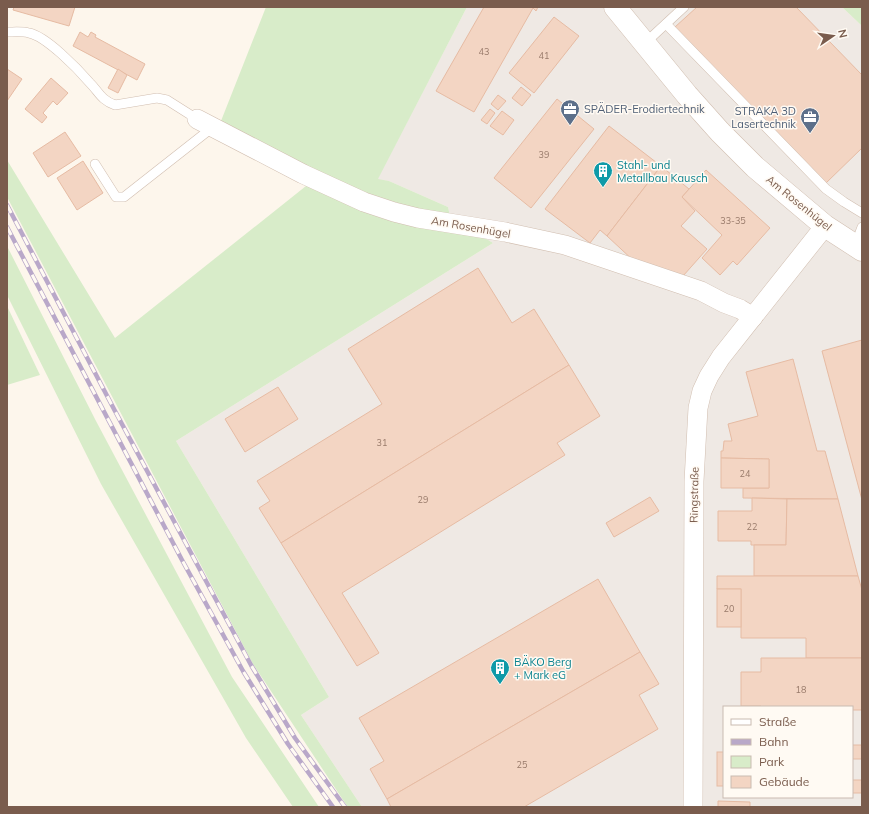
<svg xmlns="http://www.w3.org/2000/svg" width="869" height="814" font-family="Mulish,sans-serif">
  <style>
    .industrial { fill: #efe9e4; fill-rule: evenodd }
    .green { fill: #d8ecc9 }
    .building { fill: #f3d5c3; stroke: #e6bba3 }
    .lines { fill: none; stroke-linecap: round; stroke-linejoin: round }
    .service-casing { stroke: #d1beb0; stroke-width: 10 }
    .minor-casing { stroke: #d1beb0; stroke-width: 20 }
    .tertiary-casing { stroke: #d1beb0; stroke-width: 23 }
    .service { stroke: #fff; stroke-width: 9 }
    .minor { stroke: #fff; stroke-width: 19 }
    .tertiary { stroke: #fff; stroke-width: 22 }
    .rail-casing { stroke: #b9a8c9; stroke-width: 4.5 }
    .rail { stroke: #fffaf3; stroke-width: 3; stroke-dasharray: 9; stroke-linecap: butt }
    .labels { text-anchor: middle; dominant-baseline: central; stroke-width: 3; stroke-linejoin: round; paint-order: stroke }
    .number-label { font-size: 9px; fill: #987a6a }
    .service-label { font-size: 11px; fill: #4e5e75; stroke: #fffaf3; text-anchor: start }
    .culture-label { font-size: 11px; fill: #0d838f; stroke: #fffaf3; text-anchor: start }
    .street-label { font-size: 11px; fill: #7a5c4d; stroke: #fffaf3 }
  </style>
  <rect width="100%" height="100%" fill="#fdf6ec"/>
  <path class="industrial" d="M467,7h375l20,19v781h-500l-61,-92 28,-18 -153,-256 317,-198 -43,-27 -2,-9 -59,-26 -12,-1zM724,707h128v90h-128z"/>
  <g class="green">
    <path d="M266,7h201l-89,172 11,2 59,26 2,9 43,27 -317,198 153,256 -28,18 61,92 -15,-1 -94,-142 -246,-467v-37l108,178 191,-152 -87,-60z"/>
    <path d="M842,7h20v19z"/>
    <path d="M7,246l89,175 136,256 87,130h-26l-47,-69 -145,-254 -94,-189z"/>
    <path d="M7,306l33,69 -33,10z"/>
  </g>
  <g class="building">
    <path d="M14,7h61l-6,19 -56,-16z"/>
    <path d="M484,7h54l-2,4 -3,-3 -59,104 -38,-21z"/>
    <path d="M697,7h99l66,68v73l-36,35 -151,-156z"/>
    <path d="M554,17l25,19 -45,57 -25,-20z"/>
    <path d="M80,32l8,5 3,-5 5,3 -1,2 50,27 -8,16 -64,-34z"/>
    <path d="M7,69l15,10 -15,22z"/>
    <path d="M118,69l9,6 -9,18 -10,-5z"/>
    <path d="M51,78l17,15 -11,12 -4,-4 -10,12 4,4 -5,6 -17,-14z"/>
    <path d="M521,87l10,8 -9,11 -10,-8z"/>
    <path d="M498,95l8,6 -8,9 -7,-6z"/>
    <path d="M557,99l37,30 -63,79 -37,-30z"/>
    <path d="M490,109l5,4 -8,11 -6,-4z"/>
    <path d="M502,111l12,9 -11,15 -13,-9z"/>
    <path d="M609,126l52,40 -54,70 -7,-6 -10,13 -45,-34z"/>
    <path d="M65,132l16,24 -33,21 -15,-24z"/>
    <path d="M83,161l20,32 -26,17 -20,-32z"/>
    <path d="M661,166l28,23 -7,8 13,14 -14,15 26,23 -24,27 -48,-14 -28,-26z"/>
    <path d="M706,170l64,58 -33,37 -4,-4 -13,14 -18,-17 20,-23 -40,-38z"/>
    <path d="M478,268l34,55 22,-14 35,56 -288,178 -22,-35 11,-7 -13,-20 125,-77 -34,-55z"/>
    <path d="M862,340v160l-40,-149z"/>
    <path d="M793,359l24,92h8l13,48 -95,-1v-10h26v-29l-48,-1v-7h2l1,-10h8l-4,-17 30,-8 -12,-44z"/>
    <path d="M569,365l31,51 -43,27 8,12 -223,138 37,60 -22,13 -76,-123z"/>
    <path d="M278,387l20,32 -53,33 -20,-33z"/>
    <path d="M721,458l48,1v29h-48z"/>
    <path d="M650,497l9,14 -45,26 -8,-14z"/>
    <path d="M752,498l35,1 -1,46h-35v-4h-33v-30h34z"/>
    <path d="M787,499h51l20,77h-104v-31h32z"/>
    <path d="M717,576h141l4,14v68h-56v-20h-65v-49h-24z"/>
    <path d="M598,579l42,73 -253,147 -17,-30 14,-8 -25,-43z"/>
    <rect x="717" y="589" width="24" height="38"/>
    <path d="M640,652l19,32 -20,11 19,34 -134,78h-133l-4,-8z"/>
    <path d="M761,658h101v52h-10v-3h-91v-1h-20v-34h20z"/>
    <rect x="852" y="745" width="10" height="14"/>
    <rect x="717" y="752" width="7" height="34"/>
    <rect x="852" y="780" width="10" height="13"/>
    <path d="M718,801l32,1v5h-32z"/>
  </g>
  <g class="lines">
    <defs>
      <g id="service">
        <path d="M666,24l160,165 18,13 18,11"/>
        <path d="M7,32c7,0 15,-1 22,1 17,3 49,36 61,50 9,9 11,17 25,22l42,-7 10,2 30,19"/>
        <path d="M644,44l40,-37"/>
        <path d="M95,164l21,33h8l89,-70"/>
        <path d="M855,246l7,-19"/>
      </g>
      <g id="minor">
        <path d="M197,119l106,55 61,28 30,10 24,6 87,14 60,13 136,46 23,12 16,6 13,8"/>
        <path d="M693,807l1,-326 4,-73 4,-17 7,-15 12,-19 104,-131"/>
      </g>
      <path id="tertiary" d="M615,7l72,88 33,37 35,35 70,59 37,24"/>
    </defs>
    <use href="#service" class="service-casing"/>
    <use href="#minor" class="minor-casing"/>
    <use href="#tertiary" class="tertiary-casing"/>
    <use href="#service" class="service"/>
    <use href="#minor" class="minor"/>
    <use href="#tertiary" class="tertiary"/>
    <defs>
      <g id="rail">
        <path d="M7,205l108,206 136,254 44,73 50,69"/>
        <path d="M7,227l175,333 61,111 45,73 45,63"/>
      </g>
    </defs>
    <use href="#rail" class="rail-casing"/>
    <use href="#rail" class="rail"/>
  </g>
  <defs>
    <symbol id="office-pin" viewBox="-11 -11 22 30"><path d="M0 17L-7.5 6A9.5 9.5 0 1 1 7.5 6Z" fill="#5c6f8a" stroke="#fffaf3"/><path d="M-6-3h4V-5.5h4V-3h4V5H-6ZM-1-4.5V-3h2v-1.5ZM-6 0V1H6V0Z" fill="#fff"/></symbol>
    <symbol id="building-pin" viewBox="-11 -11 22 30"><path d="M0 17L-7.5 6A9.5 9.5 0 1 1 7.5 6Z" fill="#0f9aa8" stroke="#fffaf3"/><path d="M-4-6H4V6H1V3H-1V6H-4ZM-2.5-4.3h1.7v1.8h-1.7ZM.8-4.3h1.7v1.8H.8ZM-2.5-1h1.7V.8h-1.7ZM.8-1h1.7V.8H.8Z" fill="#fff"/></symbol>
  </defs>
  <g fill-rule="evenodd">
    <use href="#office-pin" x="559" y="98" width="22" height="30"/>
    <use href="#office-pin" x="799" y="106" width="22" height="30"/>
    <use href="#building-pin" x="592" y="160" width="22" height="30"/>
    <use href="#building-pin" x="489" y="657" width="22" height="30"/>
  </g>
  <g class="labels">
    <g class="number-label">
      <text x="484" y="51">43</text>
      <text x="544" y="55">41</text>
      <text x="544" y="154">39</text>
      <text x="733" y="220">33-35</text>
      <text x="382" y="442">31</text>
      <text x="745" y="473">24</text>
      <text x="423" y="499">29</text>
      <text x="752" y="526">22</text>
      <text x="729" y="608">20</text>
      <text x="801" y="689">18</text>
      <text x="522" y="764">25</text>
    </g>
    <g class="service-label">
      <text x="584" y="109">SPÄDER-Erodiertechnik</text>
      <text x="796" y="111" text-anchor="end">STRAKA 3D<tspan x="796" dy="13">Lasertechnik</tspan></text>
    </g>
    <g class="culture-label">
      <text x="617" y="165">Stahl- und<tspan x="617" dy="13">Metallbau Kausch</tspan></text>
      <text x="514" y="662">BÄKO Berg<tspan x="514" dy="13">+ Mark eG</tspan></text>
    </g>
    <g class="street-label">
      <text transform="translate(799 203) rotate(39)">Am Rosenhügel</text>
      <text transform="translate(471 227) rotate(10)">Am Rosenhügel</text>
      <text transform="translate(694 495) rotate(-89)">Ringstraße</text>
    </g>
  </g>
  <rect width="869" height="814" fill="none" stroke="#7a5c4d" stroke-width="16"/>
  <rect x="723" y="706" width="130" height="92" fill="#fffaf3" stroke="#cabbb1"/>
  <rect x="731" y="719" width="20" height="6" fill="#ffffff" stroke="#cabbb1"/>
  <text x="759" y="726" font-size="12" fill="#7a5c4d">Straße</text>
  <rect x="731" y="739" width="20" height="6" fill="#b9a8c9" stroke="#cabbb1"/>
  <text x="759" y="746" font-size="12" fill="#7a5c4d">Bahn</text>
  <rect x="731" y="756" width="20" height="12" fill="#d8ecc9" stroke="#cabbb1"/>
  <text x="759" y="766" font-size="12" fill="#7a5c4d">Park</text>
  <rect x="731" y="776" width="20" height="12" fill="#f3d5c3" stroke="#cabbb1"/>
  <text x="759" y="786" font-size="12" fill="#7a5c4d">Gebäude</text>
  <g transform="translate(833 36) rotate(77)" stroke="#fffaf3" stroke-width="3" paint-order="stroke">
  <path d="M0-3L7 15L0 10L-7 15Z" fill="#7a5c4d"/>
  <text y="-6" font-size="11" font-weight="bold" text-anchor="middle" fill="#7a5c4d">N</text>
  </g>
</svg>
